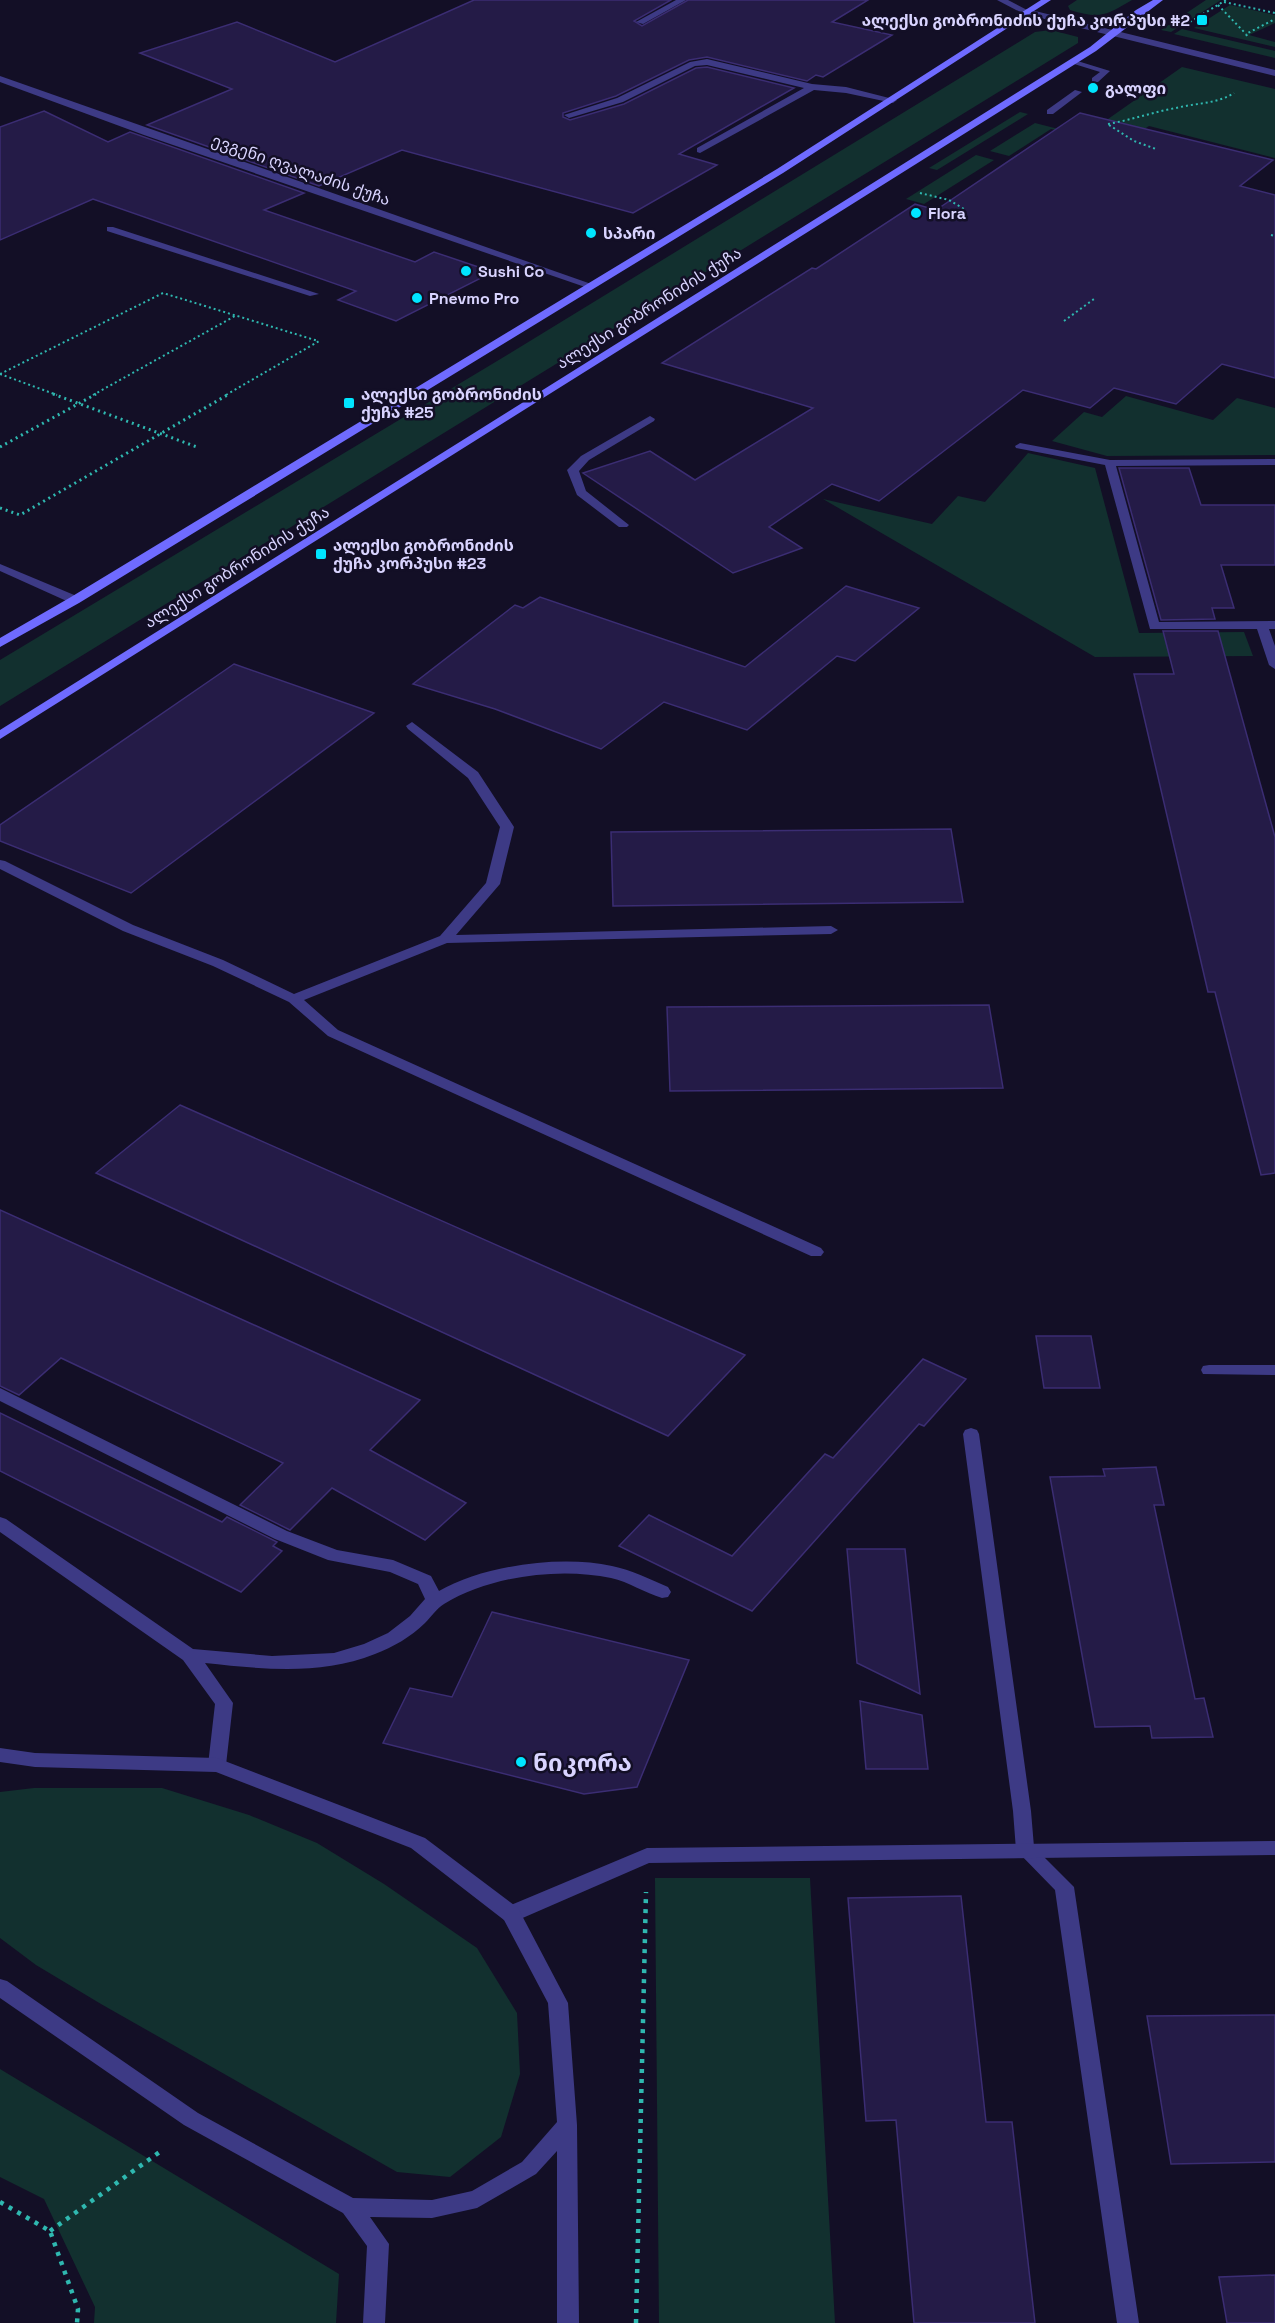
<svg xmlns="http://www.w3.org/2000/svg" width="1275" height="2323" font-family="'Space Grotesk','Noto Sans Georgian',sans-serif">
  <style>
    .green { fill: #12302f }
    .building { fill: #241b47; stroke: #3b2d73; stroke-width: 1.5 }
    .lines { fill: none; stroke-linecap: round; stroke-linejoin: round }
    .path-far2 { stroke: #2fb8b0; stroke-width: 2; stroke-dasharray: 2 3; stroke-linecap: butt }
    .path-far1 { stroke: #2fb8b0; stroke-width: 3; stroke-dasharray: 2 4; stroke-linecap: butt }
    .path { stroke: #2fb8b0; stroke-width: 4.5; stroke-dasharray: 4 6; stroke-linecap: butt }
    .service { fill: #3d3a85; fill-rule: evenodd }
    .minor { fill: #3d3a85; fill-rule: evenodd }
    .tertiary { fill: #3d3a85; fill-rule: evenodd }
    .secondary { fill: #6f6bff; fill-rule: evenodd }
    .poi-dot { fill: #00e5ff; stroke: #130f26; stroke-width: 2 }
    .labels { text-anchor: middle; dominant-baseline: central; stroke-width: 5; stroke-linejoin: round; paint-order: stroke }
    .far-poi-label { font-size: 16px; font-weight: bold; fill: #d9d4ff; stroke: #130f26; text-anchor: start }
    .far-street-label { font-size: 16px; fill: #d9d4ff; stroke: #130f26 }
    .near-poi-label { font-size: 24px; font-weight: bold; fill: #d9d4ff; stroke: #130f26; text-anchor: start }
  </style>
  <rect width="100%" height="100%" fill="#130f26"/>
  <g class="green">
    <path d="M1077,0h55c-27,16 -32,19 -62,10l-2,-4z"/>
    <path d="M1206,0h15l-50,32 -10,-2z"/>
    <path d="M1230,5l45,10v8l-26,12 26,7v5l-81,-19z"/>
    <path d="M1182,29l93,22v7l-101,-24z"/>
    <path d="M1051,30l27,7v6l-1078,663v-46l512,-308 523,-320z"/>
    <path d="M1182,67l93,22v69l-126,-32 -17,11 -24,-18z"/>
    <path d="M1020,112l8,2 -91,56 -8,-2z"/>
    <path d="M1035,123l109,28 -93,-22 -42,27 -19,-5z"/>
    <path d="M976,155l18,5 -70,44 -18,-5z"/>
    <path d="M1126,396l87,24 24,-22 38,10v47l-168,1 -55,-15 32,-29 18,5z"/>
    <path d="M1028,453l67,15 44,165 105,-1 9,24 -158,1 -272,-158 109,25 26,-28 27,6z"/>
    <path d="M34,1788h128l87,27 68,28 67,41 93,64 40,65 3,61 -19,63 -51,40 -53,-5 -296,-168 -65,-39 -36,-27v-146z"/>
    <path d="M655,1878h155l25,445h-176z"/>
    <path d="M0,2069l339,205 -3,49h-242l1,-16 -51,-108 -44,-22z"/>
  </g>
  <g class="building">
    <path d="M474,0h197l-37,21 8,5 46,-26h180l-36,22 60,13 -69,42 -7,-2 -9,6 -100,-24 -18,3 -73,36 -53,17v4l7,3 54,-16 72,-36 11,-1 87,21 -115,66 38,11 -84,48 -231,-63 -83,36 -172,-61 85,-36 -92,-36 97,-31 98,40z"/>
    <path d="M44,111l64,31 22,-10 174,61 -40,17 151,52 19,-10 59,20 -97,49 -58,-21 18,-9 -263,-92 -93,41v-113z"/>
    <path d="M1080,113l193,47 -33,26 35,9v183l-53,-14 -46,40 -62,-16 -24,20 -67,-18 -144,111 -47,-17 -63,43 33,21 -69,25 -150,-100 67,-22 45,29 118,-72 -151,-45 150,-95 4,1 99,-65 21,6z"/>
    <path d="M1119,468h70l12,37h74v60h-54l13,43h-22l3,11 -54,1z"/>
    <path d="M846,586l73,22 -64,53 -18,-5 -90,74 -83,-28 -63,47 -106,-40 -82,-25 102,-79 8,3 17,-11 205,70z"/>
    <path d="M1163,631h55l57,206v336l-14,2 -46,-183h-7l-74,-318h40z"/>
    <path d="M234,664l140,49 -243,180 -131,-52v-16z"/>
    <path d="M951,829l12,73 -350,4 -2,-74z"/>
    <path d="M989,1005l14,83 -333,3 -3,-84z"/>
    <path d="M180,1105l565,250 -77,81 -572,-263z"/>
    <path d="M0,1210l420,190 -50,50 96,53 -41,37 -93,-52 -42,42 -50,-25 43,-42 -222,-105 -42,37 -19,-9z"/>
    <path d="M1036,1336h55l9,52h-56z"/>
    <path d="M923,1359l43,20 -42,47 -5,-2 -167,187 -133,-65 30,-31 83,41 93,-102 8,4z"/>
    <path d="M0,1413l222,109 5,-5 50,25 -4,4 9,5 -41,41 -241,-121z"/>
    <path d="M1156,1467l8,38h-10l41,194 9,-1 9,39 -61,1 -2,-12 -55,1 -45,-250 55,-1 -2,-7z"/>
    <path d="M847,1549h58l15,145 -63,-31z"/>
    <path d="M492,1612l197,48 -52,127 -53,7 -201,-51 27,-55 42,9z"/>
    <path d="M860,1701l62,14 6,54h-62z"/>
    <path d="M961,1896l25,226h26l23,201h-121l-18,-203 -30,1 -18,-223z"/>
    <path d="M1275,2015v147l-104,2 -24,-148z"/>
    <path d="M1275,2275v48h-48l-8,-46z"/>
  </g>
  <g class="lines">
    <g class="path-far2">
      <path d="M1224,2l51,11"/>
      <path d="M1218,5l28,29"/>
      <path d="M1190,22l36,-22"/>
      <path d="M1247,36l-1,-2 29,-15"/>
      <path d="M1108,124c23,-4 45,-12 68,-16 20,-5 41,-4 58,-15"/>
      <path d="M1109,125l25,16 22,8"/>
      <path d="M920,193l29,7 15,9"/>
      <path d="M1271,235l4,1"/>
      <path d="M1064,321l30,-22"/>
      <path d="M0,374l163,-81 155,48"/>
      <path d="M0,374l57,21"/>
      <path d="M93,395l142,-79"/>
      <path d="M226,395l93,-54"/>
    </g>
    <g class="path-far1">
      <path d="M53,394l144,53"/>
      <path d="M0,447l96,-53"/>
      <path d="M0,508l20,7 209,-121"/>
    </g>
    <g class="path">
      <path d="M0,2202l50,29 28,78 -1,14"/>
      <path d="M50,2231l111,-80"/>
      <path d="M636,2323l10,-431"/>
    </g>
    <g class="service">
      <path d="M707,59l105,25 34,3 51,13 -4,3 -47,-10 -32,-3 -114,63 -3,-1v-4l107,-60 -97,-23 -12,1 -72,36 -54,16 -5,-3 53,-17 73,-36z"/>
      <path d="M1071,59l39,12 -12,11h-6v-4l8,-6 -29,-9z"/>
      <path d="M1075,90l7,2 -29,22h-6v-4z"/>
      <path d="M107,227h6l206,67 -9,2 -203,-65z"/>
      <path d="M650,416l5,3 -1,2 -65,39 -10,11 7,20 43,34 -2,2h-8l-42,-32 -10,-25 14,-14z"/>
      <path d="M1020,443l90,17 165,-1v6l-159,1 43,156 116,-1v8h-6l6,17v23l-6,-4 -12,-36h-107l-45,-164 -89,-17 -1,-2z"/>
      <path d="M0,564l79,33 2,3 -6,4 -4,-1 -71,-32z"/>
      <path d="M412,722l66,50 36,55 -14,57 -44,51 375,-9 7,4 -7,4 -384,9 -143,57 34,30 483,218 3,4 -3,4h-10l-483,-220 -39,-34 -76,-36 -90,-35 -123,-62v-9l5,1 128,64 90,35 71,34 146,-58 46,-53 14,-56 -32,-49 -60,-49 -2,-3z"/>
      <path d="M1209,1365h66v10l-72,-1 -2,-4 2,-4z"/>
      <path d="M0,1388l287,143 50,19 56,10 38,16 8,15c45,-26 122,-36 173,-25 19,4 38,13 56,21l3,5 -3,5 -6,1c-17,-5 -33,-16 -51,-20 -52,-11 -121,-2 -167,26 -8,5 -13,13 -19,19 -14,14 -32,24 -50,31 -56,22 -112,15 -170,9l28,40 -7,62 -2,5 -7,2 -7,-2 -2,-5 7,-61 -32,-44 -183,-128v-15l6,2 187,130 79,7 62,-3 30,-9 24,-11 22,-17 15,-17 -7,-15 -28,-12 -62,-12 -53,-21 -275,-138z"/>
      <path d="M971,1428l6,2 2,4 52,377 3,36 40,40 65,436h-22l-62,-433 -39,-40 -3,-39 -50,-377 2,-4z"/>
    </g>
    <g class="minor">
      <path d="M676,0h10l-43,24 -7,-2z"/>
      <path d="M997,0h11l23,12 -7,2z"/>
      <path d="M0,76l597,210 -9,2 -444,-153 -144,-53z"/>
      <path d="M1275,1841v14l-626,8 -131,57 -7,2 -7,-2 -3,-6 3,-6 143,-60z"/>
    </g>
    <g class="tertiary">
      <path d="M1027,9l248,61v6l-251,-62 -1,-2z"/>
      <path d="M0,1748l35,5 182,5 208,80 93,70 50,95 9,122 2,198h-22v-172l-21,23 -59,34 -45,10 -62,-1 19,27 -4,79h-22l4,-77 -24,-33 -159,-88 -184,-127v-19l7,2 191,132 155,85 79,2 40,-9 50,-29 35,-40 -9,-119 -44,-83 -93,-72 -195,-76 -181,-5 -35,-5z"/>
    </g>
    <g class="secondary">
      <path d="M1041,0h10l-268,173 -704,430 -79,44v-9l71,-41 706,-428z"/>
      <path d="M1153,0h10l-67,51 -1096,688v-9l1090,-683 46,-37z"/>
    </g>
  </g>
  <g class="poi-dot">
    <rect x="1196" y="14" width="12" height="12" rx="3"/>
    <circle cx="1093" cy="88" r="6"/>
    <circle cx="916" cy="213" r="6"/>
    <circle cx="591" cy="233" r="6"/>
    <circle cx="466" cy="271" r="6"/>
    <circle cx="417" cy="298" r="6"/>
    <rect x="343" y="397" width="12" height="12" rx="3"/>
    <rect x="315" y="548" width="12" height="12" rx="3"/>
    <circle cx="521" cy="1762" r="6"/>
  </g>
  <g class="labels">
    <g class="far-poi-label">
      <text x="1190" y="20" text-anchor="end">ალექსი გობრონიძის ქუჩა კორპუსი #2</text>
      <text x="1105" y="88">გალფი</text>
      <text x="928" y="213">Flora</text>
      <text x="603" y="233">სპარი</text>
      <text x="478" y="271">Sushi Co</text>
      <text x="429" y="298">Pnevmo Pro</text>
      <text x="361" y="394">ალექსი გობრონიძის<tspan x="361" dy="18">ქუჩა #25</tspan></text>
      <text x="333" y="545">ალექსი გობრონიძის<tspan x="333" dy="18">ქუჩა კორპუსი #23</tspan></text>
    </g>
    <g class="far-street-label">
      <text transform="translate(301 170) rotate(19)">ევგენი ღვალაძის ქუჩა</text>
      <text transform="translate(649 308) rotate(-32)">ალექსი გობრონიძის ქუჩა</text>
      <text transform="translate(237 567) rotate(-32)">ალექსი გობრონიძის ქუჩა</text>
    </g>
    <g class="near-poi-label">
      <text x="533" y="1762">ნიკორა</text>
    </g>
  </g>
</svg>
